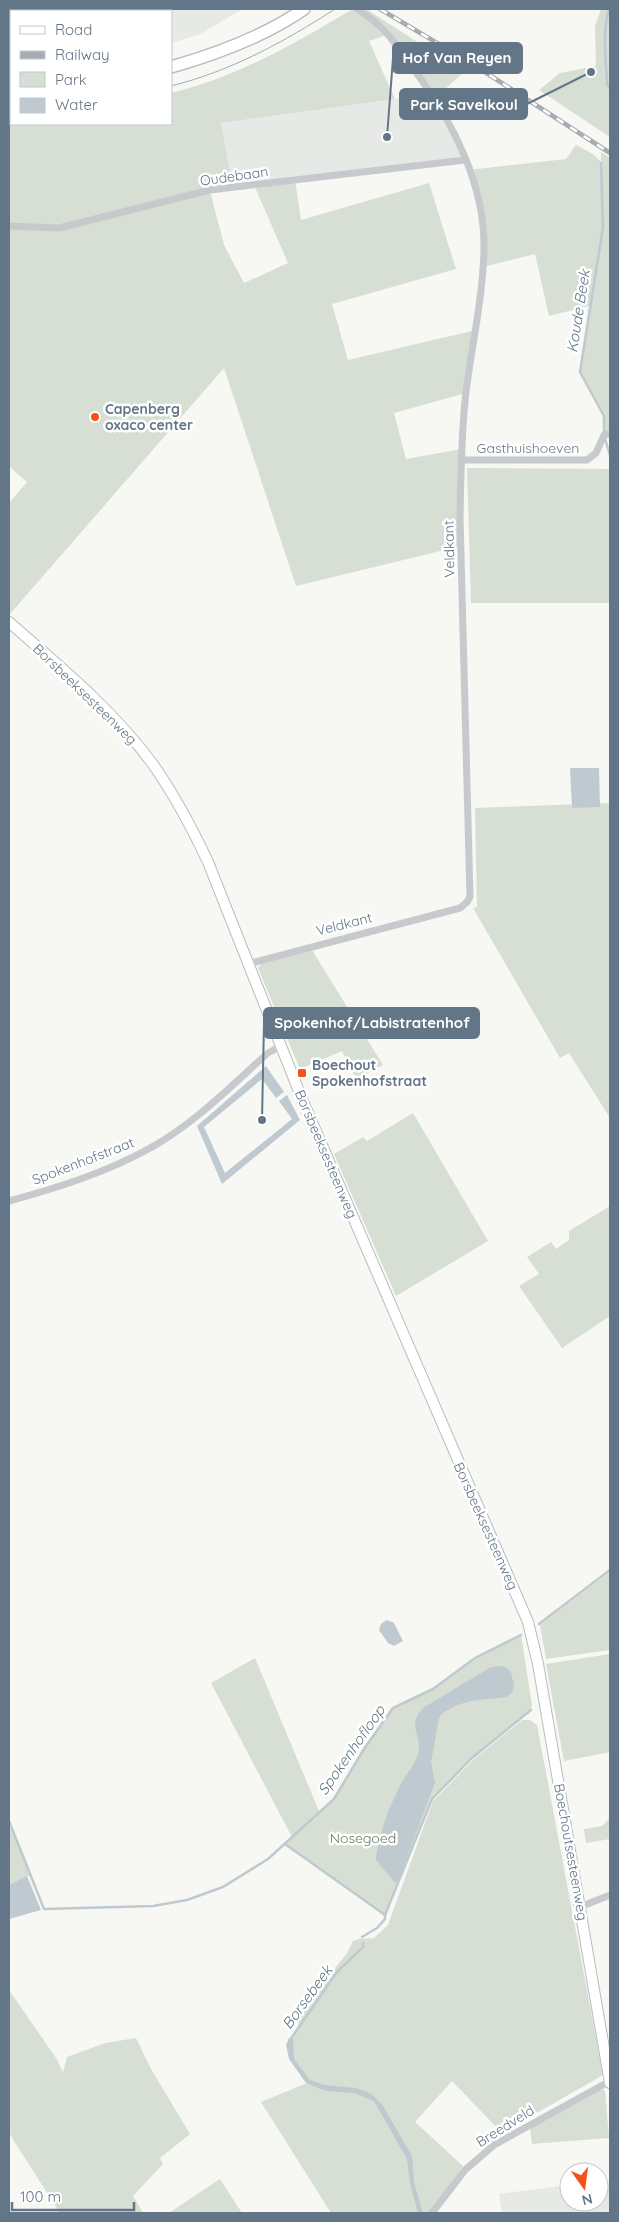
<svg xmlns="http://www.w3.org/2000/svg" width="619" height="2222" font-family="Quicksand,sans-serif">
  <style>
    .built { fill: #e7e9e6 }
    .green { fill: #d7dfd4 }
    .water { fill: #bfcad0 }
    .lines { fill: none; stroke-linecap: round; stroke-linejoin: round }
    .stream { stroke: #bfcad0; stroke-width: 2.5 }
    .secondary-casing { stroke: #b8bdc2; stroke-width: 12 }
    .primary-casing { stroke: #b9bdc1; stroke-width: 14 }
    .street { stroke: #c6cacd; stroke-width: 7 }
    .secondary { stroke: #fff; stroke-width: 10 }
    .primary { stroke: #fff; stroke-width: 11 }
    .tram { stroke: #a6acb2; stroke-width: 1 }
    .rail-casing { stroke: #a6acb2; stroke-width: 4.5 }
    .rail { stroke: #fff; stroke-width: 2.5; stroke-dasharray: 8; stroke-linecap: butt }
    .poi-dot { fill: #f45216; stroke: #fff; stroke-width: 2 }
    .labels { text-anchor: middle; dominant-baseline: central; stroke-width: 5; stroke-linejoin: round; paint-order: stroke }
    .street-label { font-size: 14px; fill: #637687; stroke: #fff }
    .poi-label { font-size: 14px; font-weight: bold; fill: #637687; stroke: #fff; text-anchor: start }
    .park-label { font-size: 14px; fill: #63795e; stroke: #fff }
    .water-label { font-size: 15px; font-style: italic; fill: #5f7883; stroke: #fff }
    .leader { fill: none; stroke: #637687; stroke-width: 2 }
    .callout-dot { fill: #637687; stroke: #fff; stroke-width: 2 }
    .callout { fill: #637687; stroke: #637687; stroke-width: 2 }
    .callout-label { font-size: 15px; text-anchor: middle; font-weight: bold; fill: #fff }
  </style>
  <rect width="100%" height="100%" fill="#f7f7f3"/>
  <g class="built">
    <path d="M9,9h233l-41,25 -30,9v-32h-160v69l-2,1z"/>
    <path d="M435,98l30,62 -232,27 -12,-64 174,-24z"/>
    <path d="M610,2182v31h-108l-3,-19 70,-9v17h30v-19z"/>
  </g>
  <g class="green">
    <path d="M353,9h13l98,63 -29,26 -46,-64 -20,7 26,58 -174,24 12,64 -23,4 14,54 20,38 44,-20 -34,-78 41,-5 6,40 128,-37 27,86 -124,35 16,56 128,-30 -10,63 -72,20 12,46 56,-10 -1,97 -165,40 -72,-218 -214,246 -1,-111 18,-21 -18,-16v-343l162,1v-31c69,-17 122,-49 182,-84z"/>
    <path d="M601,9h9v128l-71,-47 21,-17 36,-7 -1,-40z"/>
    <path d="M576,145l17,9 8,8v-10l9,6v276l-6,1v-19l-24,-44 9,-66 -40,10 -14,-62 -52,13 -1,-49 -13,-48 97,-11z"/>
    <path d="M467,468l143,1v134h-139z"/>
    <path d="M610,803v315l-41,-65 -9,5 -87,-150 4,-1 -2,-99z"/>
    <path d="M312,950l71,115 -27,14 -14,-28 -42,18 -42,-101 3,-4z"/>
    <path d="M413,1113l75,128 -92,55 -62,-142 29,-17 4,4z"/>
    <path d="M610,1206v110l-48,32 -43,-62 20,-12 -12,-17 24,-15 5,7 13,-9v-9z"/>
    <path d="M610,1572v78l-64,9 -6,-34z"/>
    <path d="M521,1635l11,70 -1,5 -59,48 -40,41 -47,116 -100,-71 7,-7 -81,-154 44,-25 64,153 15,-12 30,-50 29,-41 40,-19 42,-31z"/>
    <path d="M610,1654v98l-46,9 -18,-97z"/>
    <path d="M522,1720h8l7,5 66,350 -101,58 -50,-52 -37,41 48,44 -34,47h-98l-70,-111 46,-19 -16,-23 -1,-20 8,-14 3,-14 46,-59 6,-12 6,-2 15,-1 14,-13 45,-124 41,-42z"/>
    <path d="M610,1818v21l-24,4 -2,-14 18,-3z"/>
    <path d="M9,1821l22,54 -22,10z"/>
    <path d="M9,1990l47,68 7,14 4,-15 38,-14 31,-5 15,31 39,65 -30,24 3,6 -30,32 10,17h-83l-51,-80z"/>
    <path d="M598,2089l7,1 4,48 -77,6 -2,-17z"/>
    <path d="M220,2179l22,34h-73z"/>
  </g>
  <g class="water">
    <path d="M570,768h29l1,39 -28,1z"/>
    <path d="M266,1066l18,26 -8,6 -14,-19 -58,48 21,46 67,-54 -13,-18 8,-6 13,25 -78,64 -25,-58z"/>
    <path d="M387,1620l7,3 9,18 -9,5 -6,-3 -9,-13 2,-6z"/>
    <path d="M498,1666l8,1 5,5 3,13 -2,8 -6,4 -35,4 -14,4 -13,7 -5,6 -8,44 4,21 -37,98 -3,2 -19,-23v-3c4,-26 13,-50 25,-73 5,-10 14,-19 17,-30 5,-18 -12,-27 5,-46l68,-41z"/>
    <path d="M27,1876l14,34 -32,9v-34z"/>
    <path d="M289,2038h4l1,21 16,21 15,5 31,3 14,5 12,11 30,52 2,26 9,31h-5l-8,-29 -3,-25 -33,-58 -20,-8 -28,-2 -20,-8 -17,-24 -3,-14z"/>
  </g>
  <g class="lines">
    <g class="stream">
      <path d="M609,9c-7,24 -3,50 -2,75l3,4"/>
      <path d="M601,163l2,64 -23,145 24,44v17"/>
      <path d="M605,439l5,16"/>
      <path d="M539,1624l71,-54"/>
      <path d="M9,1821l35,88 109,-3 34,-6 36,-13 45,-28 66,-60 30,-50 29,-41 40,-19 42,-31 46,-23"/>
      <path d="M285,1844l100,71v4l-8,9 -15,9"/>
      <path d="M385,1915l47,-116 40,-41 59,-48"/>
      <path d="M290,2040l47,-68 26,-25v-4"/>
    </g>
    <defs>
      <path id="secondary" d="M9,622c50,44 103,87 143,141 22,31 40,65 56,99l94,237 226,523 10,42 72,419"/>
      <g id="primary">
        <path d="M171,67c46,-13 94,-31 133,-58"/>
        <path d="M9,96h2"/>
      </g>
    </defs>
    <use href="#secondary" class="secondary-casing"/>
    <use href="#primary" class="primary-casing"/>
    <g class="street">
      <path d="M9,226l50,2 151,-38 255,-30"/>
      <path d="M461,460h126l9,-7 8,-18 6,-1"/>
      <path d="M248,964l212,-56 7,-6 3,-5 -10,-380c1,-42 1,-84 6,-125 6,-48 17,-95 18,-143 1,-63 -30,-125 -66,-174 -21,-28 -31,-48 -61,-66"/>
      <path d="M9,1201c48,-13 99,-29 143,-54 43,-24 79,-61 116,-94l13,-7"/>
      <path d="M580,1907l30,-12"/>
      <path d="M432,2213l33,-43 29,-25 116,-64"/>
    </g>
    <use href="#secondary" class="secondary"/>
    <use href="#primary" class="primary"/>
    <g class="tram">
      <path d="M171,86c60,-15 113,-44 164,-77"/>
      <path d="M9,112l2,-1"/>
    </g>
    <defs>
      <path id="rail" d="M380,9l94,56 136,88"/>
    </defs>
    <use href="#rail" class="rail-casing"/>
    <use href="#rail" class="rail"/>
  </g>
  <g class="poi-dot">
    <circle cx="95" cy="417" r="5"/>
    <rect x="297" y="1068" width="10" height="10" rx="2.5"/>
  </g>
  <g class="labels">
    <g class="street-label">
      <text transform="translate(234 176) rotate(-8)">Oudebaan</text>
      <text x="528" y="448">Gasthuishoeven</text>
      <text transform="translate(449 549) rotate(-91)">Veldkant</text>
      <text transform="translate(85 694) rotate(44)">Borsbeeksesteenweg</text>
      <text transform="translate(344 924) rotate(-14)">Veldkant</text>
      <text transform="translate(326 1154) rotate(67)">Borsbeeksesteenweg</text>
      <text transform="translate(83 1161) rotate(-21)">Spokenhofstraat</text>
      <text transform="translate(486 1526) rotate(66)">Borsbeeksesteenweg</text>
      <text transform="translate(571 1852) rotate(80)">Boechoutsesteenweg</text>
      <text transform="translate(505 2126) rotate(-32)">Breedveld</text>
    </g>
    <g class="poi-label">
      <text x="105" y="409">Capenberg<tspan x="105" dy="16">oxaco center</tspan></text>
      <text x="312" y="1065">Boechout<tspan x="312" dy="16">Spokenhofstraat</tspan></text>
    </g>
    <g class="park-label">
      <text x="363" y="1838">Nosegoed</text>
    </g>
    <g class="water-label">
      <text transform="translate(578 311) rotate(-81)">Koude Beek</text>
      <text transform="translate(351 1750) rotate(-55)">Spokenhofloop</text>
      <text transform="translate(307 1997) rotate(-54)">Borsebeek</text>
    </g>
  </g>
  <path class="leader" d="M387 137L393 58M591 72L527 104M262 1120L264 1023"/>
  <g class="callout-dot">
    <circle cx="387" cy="137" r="5"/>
    <circle cx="591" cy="72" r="5"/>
    <circle cx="262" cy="1120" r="5"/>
  </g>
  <g class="callout">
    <rect x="393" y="43" width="129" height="30" rx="5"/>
    <rect x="400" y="89" width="127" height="30" rx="5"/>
    <rect x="264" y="1008" width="215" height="30" rx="5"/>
  </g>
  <g class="callout-label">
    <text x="457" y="63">Hof Van Reyen</text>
    <text x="464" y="110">Park Savelkoul</text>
    <text x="372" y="1028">Spokenhof/Labistratenhof</text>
  </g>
  <rect width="619" height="2222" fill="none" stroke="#637687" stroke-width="20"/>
  <rect x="10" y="10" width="162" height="115" fill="#ffffff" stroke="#c1c8cf"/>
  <rect x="20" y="26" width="25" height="8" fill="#ffffff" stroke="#c1c8cf"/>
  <text x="55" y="35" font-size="15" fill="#637687">Road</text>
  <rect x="20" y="51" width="25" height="8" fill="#a6acb2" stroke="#c1c8cf"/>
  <text x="55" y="60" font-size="15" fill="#637687">Railway</text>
  <rect x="20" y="72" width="25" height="15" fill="#d7dfd4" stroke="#c1c8cf"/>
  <text x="55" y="85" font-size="15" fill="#637687">Park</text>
  <rect x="20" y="98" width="25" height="15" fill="#bfcad0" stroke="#c1c8cf"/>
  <text x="55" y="110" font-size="15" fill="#637687">Water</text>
  <g transform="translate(584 2187) rotate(166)"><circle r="24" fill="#ffffff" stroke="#c1c8cf"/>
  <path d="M0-4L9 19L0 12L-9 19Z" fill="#f45216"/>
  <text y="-8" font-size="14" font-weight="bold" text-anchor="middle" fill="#637687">N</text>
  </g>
  <path d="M12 2202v8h122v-8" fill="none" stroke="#637687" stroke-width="2.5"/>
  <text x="20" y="2202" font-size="15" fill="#637687" stroke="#ffffff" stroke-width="4" paint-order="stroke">100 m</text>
</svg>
